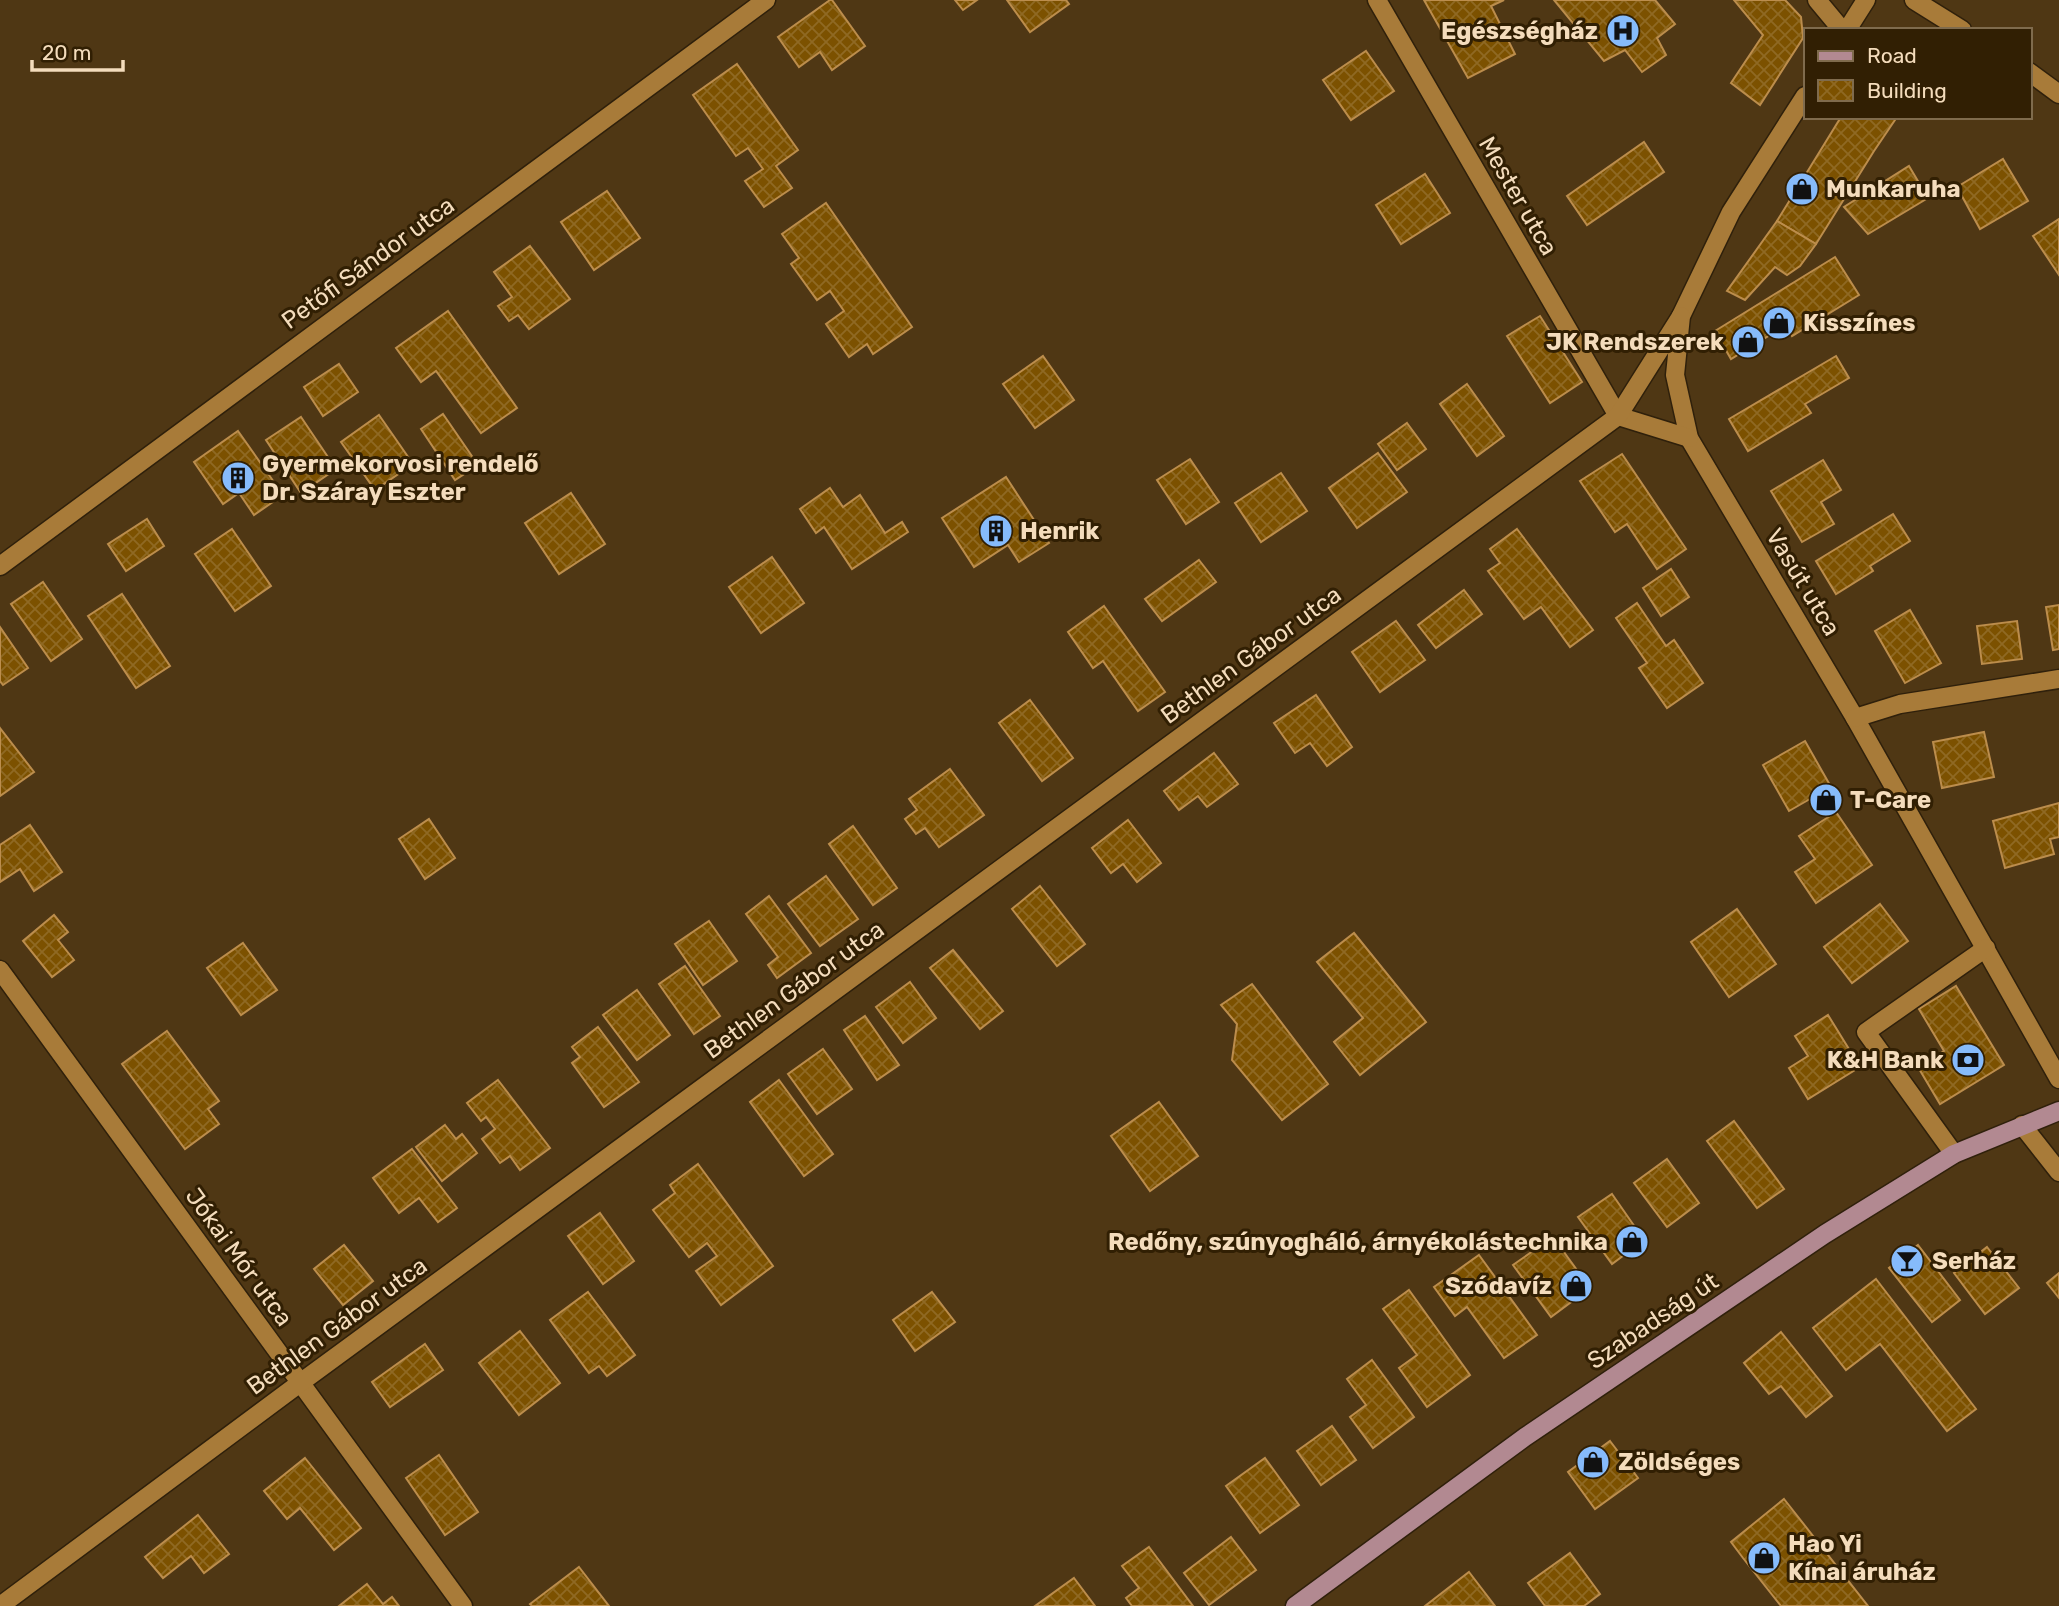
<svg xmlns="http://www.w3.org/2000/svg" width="2059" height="1606" font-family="Rubik,sans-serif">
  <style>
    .building { fill: url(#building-cross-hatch); stroke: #bc8d4c; stroke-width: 2 }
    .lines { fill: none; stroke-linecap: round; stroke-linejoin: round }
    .minor-casing { stroke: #2f200b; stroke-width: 21 }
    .major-casing { stroke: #2f200b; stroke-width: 21 }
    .minor { stroke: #a87b39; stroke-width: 18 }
    .major { stroke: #b28991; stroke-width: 18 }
    .labels { text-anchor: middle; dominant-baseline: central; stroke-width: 6; stroke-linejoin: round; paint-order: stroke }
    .poi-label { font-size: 24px; font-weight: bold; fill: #f4dcbc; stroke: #311f03; text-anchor: start }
    .street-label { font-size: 24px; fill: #f4dcbc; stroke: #311f03 }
  </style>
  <defs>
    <pattern id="building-cross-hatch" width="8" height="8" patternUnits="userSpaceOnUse" patternTransform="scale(1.75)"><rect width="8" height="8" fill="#7c5100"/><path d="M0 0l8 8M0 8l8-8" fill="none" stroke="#8f6923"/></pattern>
  </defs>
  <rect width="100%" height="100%" fill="#4f3714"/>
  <g class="building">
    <path d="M830,0h2l33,46 -33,24 -12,-18 -21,15 -21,-30z"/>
    <path d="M955,0h22l-14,10z"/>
    <path d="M1007,0h59l3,4 -39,28z"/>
    <path d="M1424,0h80l-13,6 24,48 -47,24z"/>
    <path d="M1554,0h101l20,24 -18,14 9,17 -24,17 -17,-22 -21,11z"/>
    <path d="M1734,0h51l16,17 2,21 -43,67 -29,-22 32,-48z"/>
    <path d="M1366,51l28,40 -43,29 -28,-40z"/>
    <path d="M737,64l61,86 -22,16 16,22 -28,19 -19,-26 18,-12 -15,-21 -12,8 -43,-61z"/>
    <path d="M1841,117h56l-23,34 -58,93 -39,-23z"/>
    <path d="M1644,142l20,30 -77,53 -20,-29z"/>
    <path d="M2003,159l25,42 -48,28 -23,-42z"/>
    <path d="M1909,166l19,32 -60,36 -24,-27z"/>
    <path d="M1425,174l25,39 -49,31 -25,-39z"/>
    <path d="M607,191l33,47 -46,32 -33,-48z"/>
    <path d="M826,203l86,124 -39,27 -6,-10 -18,13 -23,-33 18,-13 -14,-20 -13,9 -26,-36 8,-6 -17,-24z"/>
    <path d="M2059,219v56l-26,-39z"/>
    <path d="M1777,221l39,23 -16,22 -13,9 -12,-8 -30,33 -18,-9z"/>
    <path d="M530,246l40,53 -41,30 -11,-14 -9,6 -11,-15 14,-9 -18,-25z"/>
    <path d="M1835,257l24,38 -67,41 -6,-11 -55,34 -16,-28z"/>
    <path d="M448,311l69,97 -36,25 -45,-62 -15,11 -25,-34z"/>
    <path d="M1540,316l42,66 -32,21 -43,-67z"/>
    <path d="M1043,356l31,44 -39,28 -32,-44z"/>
    <path d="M1836,356l13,22 -44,26 6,9 -63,38 -19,-32z"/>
    <path d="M339,364l19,28 -35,24 -19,-29z"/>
    <path d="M1467,384l37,52 -27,20 -37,-52z"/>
    <path d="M443,414l35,51 -23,15 -34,-51z"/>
    <path d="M379,415l34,49 -38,26 -34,-48z"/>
    <path d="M301,417l35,52 -35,24 -35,-53z"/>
    <path d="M1407,423l19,26 -29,21 -19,-26z"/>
    <path d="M238,431l45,64 -29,20 -15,-22 -16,11 -29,-42z"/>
    <path d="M1378,453l29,39 -50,36 -28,-40z"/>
    <path d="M1622,454l64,95 -29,20 -30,-45 -12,8 -35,-51z"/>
    <path d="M1190,459l29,43 -33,22 -29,-44z"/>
    <path d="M1823,460l18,30 -20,12 13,22 -32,18 -31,-51z"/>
    <path d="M1281,473l26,38 -46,31 -26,-39z"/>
    <path d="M1006,477l43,66 -30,19 -11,-17 -34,22 -32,-49z"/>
    <path d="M830,488l13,19 17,-12 25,38 17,-11 6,10 -56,37 -28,-42 -8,6 -16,-24z"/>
    <path d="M571,493l34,51 -46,30 -34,-51z"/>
    <path d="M1893,514l17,27 -40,25 3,5 -37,23 -20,-33z"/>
    <path d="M147,519l17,27 -38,25 -18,-27z"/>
    <path d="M232,529l39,57 -36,25 -40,-57z"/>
    <path d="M1517,529l76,101 -23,17 -29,-40 -17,12 -36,-48 12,-8 -10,-14z"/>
    <path d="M772,557l32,46 -43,30 -32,-46z"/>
    <path d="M1199,560l17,22 -54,39 -17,-22z"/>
    <path d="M1671,569l18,28 -28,19 -18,-28z"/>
    <path d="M43,582l39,57 -31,22 -40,-57z"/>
    <path d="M1464,590l18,24 -46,34 -18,-23z"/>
    <path d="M122,594l48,72 -34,22 -48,-72z"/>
    <path d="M1637,603l29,43 8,-6 29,43 -36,25 -28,-40 8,-5 -31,-45z"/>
    <path d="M2059,605v44l-6,1 -7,-43z"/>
    <path d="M1104,606l61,86 -27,19 -35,-50 -10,7 -25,-36z"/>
    <path d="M1910,610l31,53 -36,20 -30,-52z"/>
    <path d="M1396,621l29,39 -45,32 -28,-40z"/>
    <path d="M2017,621l5,38 -40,5 -5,-38z"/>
    <path d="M0,627l28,41 -25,17 -3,-4z"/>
    <path d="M1316,695l36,52 -25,19 -17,-23 -15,10 -21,-30z"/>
    <path d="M1030,700l43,58 -31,23 -43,-58z"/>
    <path d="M0,728l34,44 -34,24z"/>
    <path d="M1984,732l10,45 -52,11 -9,-46z"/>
    <path d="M1805,741l26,46 -42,24 -26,-46z"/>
    <path d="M1214,753l24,31 -31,23 -9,-11 -19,14 -15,-19z"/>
    <path d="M950,769l34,46 -45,32 -14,-19 -9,6 -11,-15 12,-9 -8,-11z"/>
    <path d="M2059,803v34l-9,2 4,15 -49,14 -12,-47z"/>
    <path d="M1836,812l36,53 -56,38 -21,-31 20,-13 -16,-23z"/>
    <path d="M429,819l26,39 -30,21 -26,-40z"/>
    <path d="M1128,820l33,43 -24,19 -14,-18 -12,9 -19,-25z"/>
    <path d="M30,825l32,47 -28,19 -14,-22 -20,13v-37z"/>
    <path d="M853,826l44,62 -24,17 -44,-61z"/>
    <path d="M826,876l32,43 -38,27 -32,-42z"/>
    <path d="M1040,886l45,58 -28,22 -45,-57z"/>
    <path d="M769,896l42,57 -34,25 -9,-13 10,-8 -32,-43z"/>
    <path d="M1880,904l28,37 -56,42 -28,-36z"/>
    <path d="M1737,909l39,55 -47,33 -38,-55z"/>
    <path d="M54,915l14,17 -10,8 16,20 -22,17 -29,-36z"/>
    <path d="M709,921l28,40 -34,24 -28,-41z"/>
    <path d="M1354,933l72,89 -66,53 -26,-33 29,-24 -46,-56z"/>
    <path d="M243,943l34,47 -36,25 -34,-47z"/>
    <path d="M953,950l50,61 -23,18 -50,-61z"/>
    <path d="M685,966l35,50 -26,18 -35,-50z"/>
    <path d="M910,982l26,36 -33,25 -27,-36z"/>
    <path d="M1252,984l76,100 -46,36 -50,-60 5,-36 -16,-19z"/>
    <path d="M1956,986l48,79 -64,39 -22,-37 26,-16 -25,-42z"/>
    <path d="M637,990l33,45 -33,25 -34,-45z"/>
    <path d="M1828,1015l32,52 -52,32 -19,-31 19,-12 -13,-20z"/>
    <path d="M865,1016l34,49 -22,15 -33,-50z"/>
    <path d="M598,1027l41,55 -35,25 -32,-44 8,-6 -8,-10z"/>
    <path d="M167,1031l52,70 -11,8 11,15 -34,25 -63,-85z"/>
    <path d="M823,1049l29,40 -35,25 -29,-40z"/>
    <path d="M498,1080l52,68 -30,22 -10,-14 -10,7 -18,-24 13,-10 -9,-12 -5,4 -14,-18z"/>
    <path d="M779,1080l54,74 -29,22 -54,-74z"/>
    <path d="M1159,1102l39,54 -48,35 -39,-55z"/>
    <path d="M1734,1121l50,68 -27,19 -50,-67z"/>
    <path d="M445,1125l11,14 6,-5 15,19 -35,28 -26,-34z"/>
    <path d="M412,1149l45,59 -19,14 -19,-24 -20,15 -26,-35z"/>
    <path d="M1667,1159l32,44 -32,24 -33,-44z"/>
    <path d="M698,1164l75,102 -52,39 -25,-34 21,-15 -10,-13 -18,14 -36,-47 22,-17 -5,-8z"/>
    <path d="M1612,1194l32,46 -32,24 -34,-47z"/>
    <path d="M600,1213l34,48 -31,23 -35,-48z"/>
    <path d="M1553,1237l37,51 -39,29 -38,-52z"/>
    <path d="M344,1245l29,36 -30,24 -29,-36z"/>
    <path d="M1918,1245l42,55 -28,22 -43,-54z"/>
    <path d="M1987,1247l32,41 -34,26 -31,-41z"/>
    <path d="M1479,1255l58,80 -33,23 -37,-51 -12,9 -21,-29z"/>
    <path d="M2059,1273v25l-12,-15z"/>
    <path d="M1876,1279l100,130 -29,22 -67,-87 -34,26 -33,-42z"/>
    <path d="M1409,1290l61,85 -43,32 -28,-39 18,-13 -34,-46z"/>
    <path d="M588,1292l47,63 -28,21 -8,-10 -10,7 -39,-53z"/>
    <path d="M932,1292l23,30 -40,29 -22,-31z"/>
    <path d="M520,1331l40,52 -41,32 -40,-52z"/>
    <path d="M1781,1332l51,64 -26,21 -25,-31 -12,8 -25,-31z"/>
    <path d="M425,1344l18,26 -53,37 -18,-25z"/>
    <path d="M1372,1360l42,57 -41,31 -23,-31 16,-12 -19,-26z"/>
    <path d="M1332,1426l24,34 -35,25 -24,-34z"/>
    <path d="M1610,1441l28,37 -43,31 -27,-37z"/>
    <path d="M439,1455l39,57 -33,23 -39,-57z"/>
    <path d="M305,1458l56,70 -27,22 -34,-42 -13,11 -23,-28z"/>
    <path d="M1265,1458l34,47 -39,28 -34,-47z"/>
    <path d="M1784,1499l84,107h-87l-38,-48 -12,-16z"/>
    <path d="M198,1515l31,39 -25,19 -13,-17 -28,22 -18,-21z"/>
    <path d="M1231,1537l25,33 -47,35 -25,-32z"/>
    <path d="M1149,1547l44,59h-61l-6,-8 13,-10 -17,-22z"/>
    <path d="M1570,1553l30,41 -16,12h-39l-17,-23z"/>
    <path d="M579,1567l30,39h-77l-2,-2z"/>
    <path d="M1469,1572l26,34h-70z"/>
    <path d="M1074,1578l21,28h-60z"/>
    <path d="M367,1584l16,20 9,-7 7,9h-60z"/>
  </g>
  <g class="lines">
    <defs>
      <g id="minor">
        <path d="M1377,0l241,416"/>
        <path d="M1817,0l25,30"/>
        <path d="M1914,0l48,30"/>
        <path d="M1847,30l19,-30"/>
        <path d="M2029,72l30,22"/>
        <path d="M1805,96l-74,116 -50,104 -6,59 14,63 166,280 204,361"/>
        <path d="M1618,416l71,22"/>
        <path d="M0,566l766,-566"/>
        <path d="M1855,718l45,-14 159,-25"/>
        <path d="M0,970l463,636"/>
        <path d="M2022,1125l37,47"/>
        <path d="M1954,1154l-88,-122 120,-84"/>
        <path d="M0,1606l300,-223 1318,-967 63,-100"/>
      </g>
      <path id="major" d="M1295,1606l230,-169 300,-203 129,-80 105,-43"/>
    </defs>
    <use href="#minor" class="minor-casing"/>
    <use href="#major" class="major-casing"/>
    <use href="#minor" class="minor"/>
    <use href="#major" class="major"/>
  </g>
  <defs>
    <symbol id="hospital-disc" viewBox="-11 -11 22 22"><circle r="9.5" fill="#86bbfb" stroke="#311f03"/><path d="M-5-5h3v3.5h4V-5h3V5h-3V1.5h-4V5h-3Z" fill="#111"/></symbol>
    <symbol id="shop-disc" viewBox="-11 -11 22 22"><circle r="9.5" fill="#86bbfb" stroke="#311f03"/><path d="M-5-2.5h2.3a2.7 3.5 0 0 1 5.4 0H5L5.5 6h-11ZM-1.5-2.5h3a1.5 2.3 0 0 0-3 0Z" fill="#111"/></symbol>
    <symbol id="building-disc" viewBox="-11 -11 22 22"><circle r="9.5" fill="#86bbfb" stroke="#311f03"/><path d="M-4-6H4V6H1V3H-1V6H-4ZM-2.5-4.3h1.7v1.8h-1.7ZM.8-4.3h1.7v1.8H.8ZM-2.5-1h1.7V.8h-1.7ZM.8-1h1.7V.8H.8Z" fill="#111"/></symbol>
    <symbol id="bank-disc" viewBox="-11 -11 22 22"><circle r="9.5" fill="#86bbfb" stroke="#311f03"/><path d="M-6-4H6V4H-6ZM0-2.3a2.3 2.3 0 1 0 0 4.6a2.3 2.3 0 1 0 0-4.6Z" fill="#111"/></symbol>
    <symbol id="bar-disc" viewBox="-11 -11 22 22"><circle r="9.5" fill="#86bbfb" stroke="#311f03"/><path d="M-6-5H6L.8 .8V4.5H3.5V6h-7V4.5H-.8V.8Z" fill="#111"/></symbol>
  </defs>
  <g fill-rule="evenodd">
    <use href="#hospital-disc" x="1604" y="12" width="38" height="38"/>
    <use href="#shop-disc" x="1783" y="170" width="38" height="38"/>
    <use href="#shop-disc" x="1760" y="304" width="38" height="38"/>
    <use href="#shop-disc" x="1729" y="323" width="38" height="38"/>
    <use href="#building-disc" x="219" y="459" width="38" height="38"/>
    <use href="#building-disc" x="977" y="512" width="38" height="38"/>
    <use href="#shop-disc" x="1807" y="781" width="38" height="38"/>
    <use href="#bank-disc" x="1949" y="1041" width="38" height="38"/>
    <use href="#shop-disc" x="1613" y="1223" width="38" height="38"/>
    <use href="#bar-disc" x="1888" y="1242" width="38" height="38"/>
    <use href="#shop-disc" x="1557" y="1267" width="38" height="38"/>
    <use href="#shop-disc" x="1574" y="1443" width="38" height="38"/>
    <use href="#shop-disc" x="1745" y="1539" width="38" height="38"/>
  </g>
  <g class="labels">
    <g class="poi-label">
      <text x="1598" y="31" text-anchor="end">Egészségház</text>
      <text x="1826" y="189">Munkaruha</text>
      <text x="1803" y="323">Kisszínes</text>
      <text x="1724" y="342" text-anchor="end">JK Rendszerek</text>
      <text x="262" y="464">Gyermekorvosi rendelő<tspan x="262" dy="28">Dr. Száray Eszter</tspan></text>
      <text x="1020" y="531">Henrik</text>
      <text x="1850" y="800">T-Care</text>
      <text x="1944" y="1060" text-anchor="end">K&amp;H Bank</text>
      <text x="1608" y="1242" text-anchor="end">Redőny, szúnyogháló, árnyékolástechnika</text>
      <text x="1932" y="1261">Serház</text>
      <text x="1552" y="1286" text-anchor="end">Szódavíz</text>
      <text x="1618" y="1462">Zöldséges</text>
      <text x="1788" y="1544">Hao Yi<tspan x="1788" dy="28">Kínai áruház</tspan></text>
    </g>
    <g class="street-label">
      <text transform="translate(1518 196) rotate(60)">Mester utca</text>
      <text transform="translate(368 263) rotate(-36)">Petőfi Sándor utca</text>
      <text transform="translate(1803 582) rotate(59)">Vasút utca</text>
      <text transform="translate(1251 655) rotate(-36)">Bethlen Gábor utca</text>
      <text transform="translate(794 990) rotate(-36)">Bethlen Gábor utca</text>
      <text transform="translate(239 1257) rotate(54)">Jókai Mór utca</text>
      <text transform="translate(1653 1321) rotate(-34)">Szabadság út</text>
      <text transform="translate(337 1326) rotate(-36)">Bethlen Gábor utca</text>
    </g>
  </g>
  <rect x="1804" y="28" width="228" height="91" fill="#311f03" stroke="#7f6b4d" stroke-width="2"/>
  <rect x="1818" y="51" width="35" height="10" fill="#b28991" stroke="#7f6b4d" stroke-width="2"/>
  <text x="1867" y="63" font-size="21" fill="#f4dcbc">Road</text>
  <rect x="1818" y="80" width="35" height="21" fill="url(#building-cross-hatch)" stroke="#7f6b4d" stroke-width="2"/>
  <text x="1867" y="98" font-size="21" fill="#f4dcbc">Building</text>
  <path d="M32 60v10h91v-10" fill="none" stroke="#f4dcbc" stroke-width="3.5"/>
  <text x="42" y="60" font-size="21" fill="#f4dcbc" stroke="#311f03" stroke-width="5" paint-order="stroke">20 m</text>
</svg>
